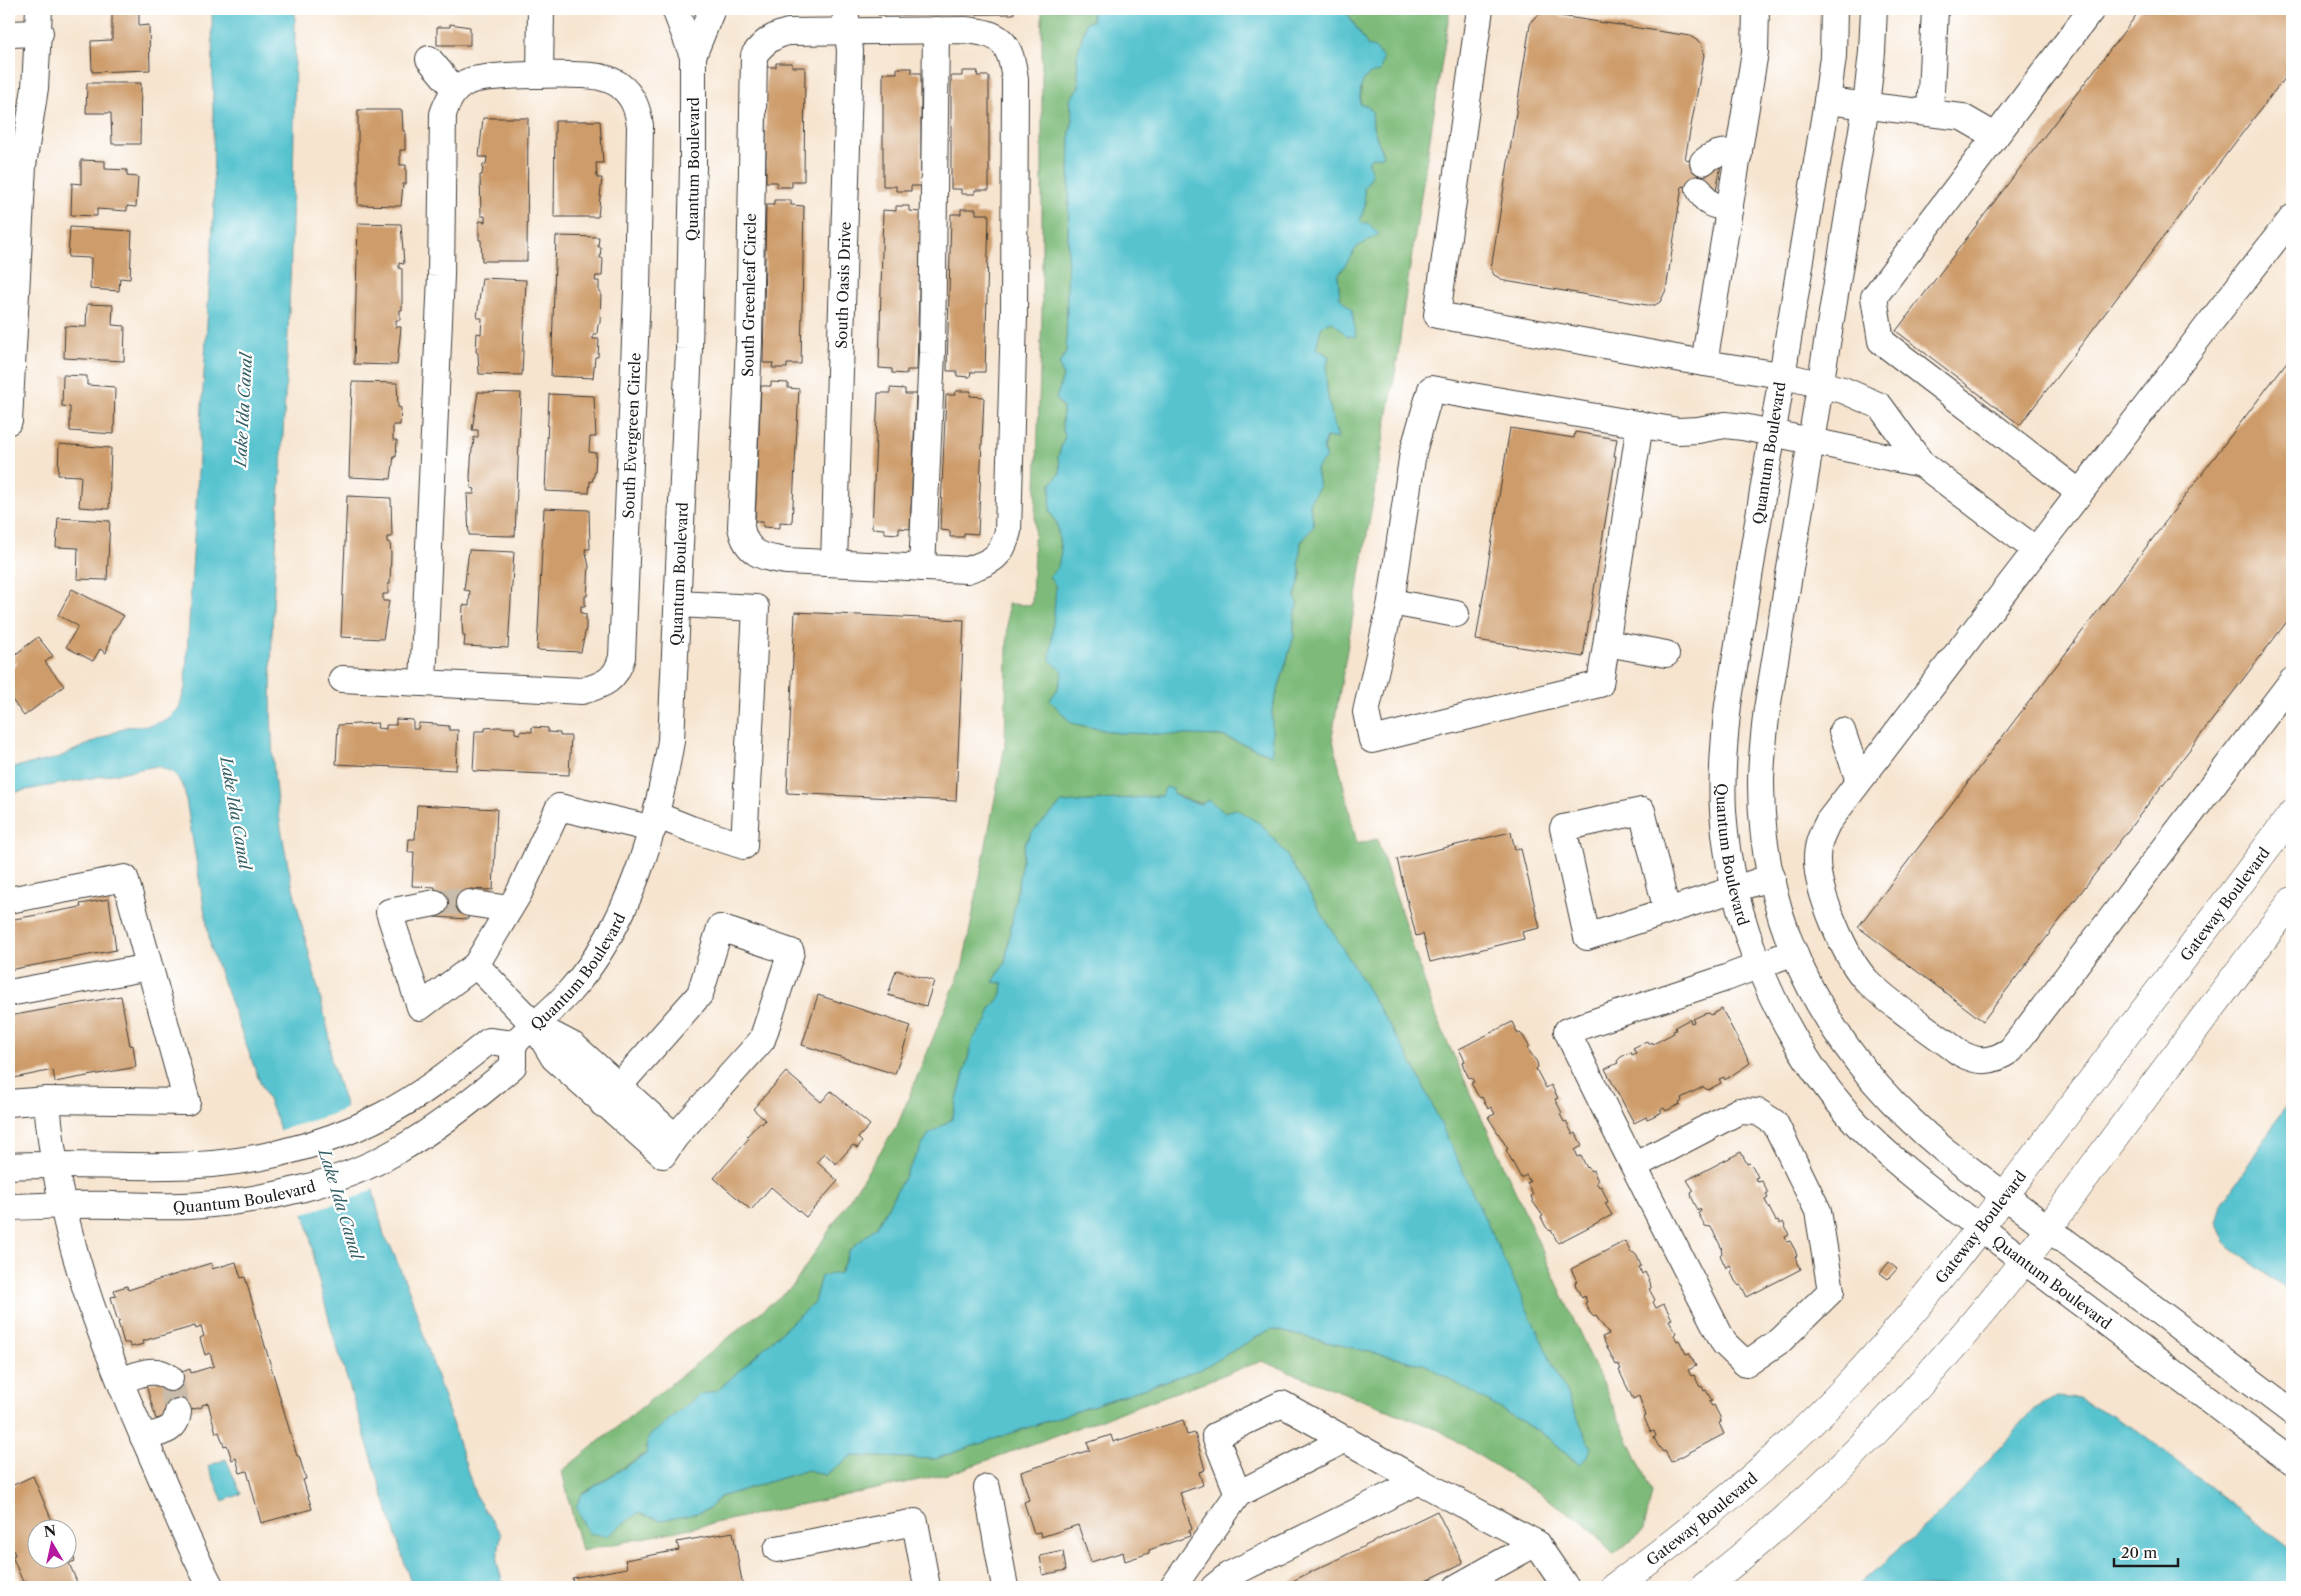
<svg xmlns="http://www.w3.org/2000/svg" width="2301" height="1596" font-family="'Libre Caslon Text',serif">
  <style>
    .forest { fill: #7ebb7a; stroke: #4d6c4b; fill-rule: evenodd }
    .water { fill: #57c3cf; stroke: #3a7076 }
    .pier { fill: #f6e4cf }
    .building { fill: #ce9c6a }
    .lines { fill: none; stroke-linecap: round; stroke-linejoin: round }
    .minor-tunnel { stroke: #cabcab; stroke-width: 26; stroke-dasharray: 26 13; stroke-linecap: butt }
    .minor-casing { stroke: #3d3a37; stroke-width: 28 }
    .major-casing { stroke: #3d3a37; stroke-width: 29 }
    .minor { stroke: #fff; stroke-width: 26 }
    .major { stroke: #fff; stroke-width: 28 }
    .labels { text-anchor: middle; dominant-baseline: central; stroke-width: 4.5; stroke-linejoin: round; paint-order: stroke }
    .street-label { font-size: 15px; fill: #1c1c1c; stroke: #fff }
    .water-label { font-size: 16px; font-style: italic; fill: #345f64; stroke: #fff }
  </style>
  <rect width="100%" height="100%" fill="#fff"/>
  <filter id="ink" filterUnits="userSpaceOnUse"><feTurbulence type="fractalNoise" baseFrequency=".02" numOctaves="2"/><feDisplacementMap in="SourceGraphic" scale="10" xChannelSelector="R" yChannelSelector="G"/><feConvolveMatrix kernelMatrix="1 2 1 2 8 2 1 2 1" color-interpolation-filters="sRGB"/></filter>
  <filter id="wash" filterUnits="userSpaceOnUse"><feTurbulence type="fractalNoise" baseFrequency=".0096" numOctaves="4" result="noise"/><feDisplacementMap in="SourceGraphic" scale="20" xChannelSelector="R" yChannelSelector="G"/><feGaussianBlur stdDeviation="1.12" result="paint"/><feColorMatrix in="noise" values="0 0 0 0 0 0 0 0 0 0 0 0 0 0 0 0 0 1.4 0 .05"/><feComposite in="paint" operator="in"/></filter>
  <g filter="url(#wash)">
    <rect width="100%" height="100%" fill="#f6e4cf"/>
    <path class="forest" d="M1042,9h50v12l-15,35 2,30 -9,14 3,21 -3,10 -4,222 -7,11 4,12 -7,23 7,8 -1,19 3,10 -7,21 2,6v10l-9,11 -1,27 7,13 4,28 -11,108 13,12 -5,16 -7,12 20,23 46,10 105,3 49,19 1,-45 22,-74v-20l4,-10 -3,-9 6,-22 -2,-12 2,-21 13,-17 -5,-22 10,-16 -3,-18 11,-32 11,2c-7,-27 -16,-55 -9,-83l-13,-8 5,-20 6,-6h6l14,14 5,-26 -12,-12 -2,-22 19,-29 6,-24 -3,-3 5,-14 -1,-17 8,-14c-3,-7 -6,-12 0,-18l11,-2 -10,-28 -1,-16 -12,-6 2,-25 8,-8 -2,-26 -21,-33v-4h103l-46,297 -6,50 -66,380 25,108 20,-5 59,178 216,475 -8,38 -31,25 -25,-30 -149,-95 -177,-69 -310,112 -371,78 -19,-80 231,-185 104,-160 66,-161 42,-219 3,-142 24,1 10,-290zM1173,793c16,12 37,7 51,19h6l349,653 -30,-27 -123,-73 -155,-36 -70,40 -266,90 -83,-3 -27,19 -18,-5 -87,27 -11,12 -48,11 -79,-26 64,-41 54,-59 17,-3 97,-89 7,-26 19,-3 9,-22 28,-25 51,-91 24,-16 21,-80 14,-18 4,-13 11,-14 2,-11 -11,-1 12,-19 20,-119 8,-13 29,-28 99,-7z"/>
    <g class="water">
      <path d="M212,9h83c0,142 -4,283 -12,425 -6,108 -16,218 -10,326 6,94 35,183 56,274l2,27 43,133 10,41 7,12 19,46 66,204 25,37 -4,28 7,25h-92l-79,-253 -18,-68 -5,-32 -33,-114 -18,-40 -48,-131 -27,-161 -10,-15 -17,-7 -147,27 -1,-2v-23l46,-9 71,-32 26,-2 15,-5 12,-12 6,-20 29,-480z"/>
      <path d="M1092,9h255v4l21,33 7,2 8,10 -3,14c-20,1 -20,16 -20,33h7l5,6 1,16 10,29 -11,1c-7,6 -1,10 0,18l-8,14 1,17 -5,14 3,3h5l11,11 -22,13 -19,29 2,22 12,12 4,27 -9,-1 -14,-14h-6l-6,6 -5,20 13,8c-7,28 2,56 9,83l-12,-2 -3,10 3,11 -10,11 3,18 -10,16 5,22 -13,17 -2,21 2,12 -6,22 3,9 -4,10v20l-22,74v45l-50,-19 -105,-3 -46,-10 -21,-23 8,-12 5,-16 -13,-12 6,-74 -7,-9 9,-10 3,-15 -4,-28 -7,-13 1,-27 9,-11v-10l-2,-6 7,-21 -3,-10 1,-19 -7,-8 7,-23 -4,-12 7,-11 4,-222 3,-11 -3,-20 9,-14 -2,-30 9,-34 6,-1z"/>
      <path d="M1166,787l7,2v4l8,6 20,5 8,-4 15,12 12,-3 25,15 23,27 131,217 177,381 -12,16 -31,-27 -123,-73 -155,-36 -70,40 -266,90 -83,-3 -27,19 -18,-5 -87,27 -11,12 -23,7 -25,4 -23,-7 -31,23 -19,-3 -12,-27 6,-12 64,-40 2,-17 52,-43 17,-3 97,-89 7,-26 19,-3 9,-22 28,-25 51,-91 24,-16 21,-80 14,-18 4,-13 11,-14 1,-11 -10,-1 12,-19 20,-120 8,-12 29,-28 99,-7z"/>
      <path d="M2292,1097v196l-66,-49 -9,-21 5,-18z"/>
      <path d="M2057,1397l23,2 57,31 155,120v37h-436l85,-74 94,-105z"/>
      <path d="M226,1459l15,35 -18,7 -15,-35z"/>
    </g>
    <path class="pier" d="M349,1107l26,81 -16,8 -58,18 -24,-83 56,-17z"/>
    <g id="blocks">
      <g class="building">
        <path d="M878,9h136v5l-136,1z"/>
        <path d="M2141,9h151v59l-272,357 -124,-94z"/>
        <path d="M112,11h27v15l10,-1 1,45 -58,2 -1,-31 21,-1z"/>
        <path d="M1541,13l149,23 11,7 3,12 -19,104 36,6 -5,26 -34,-5 -16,104 -6,12 -5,3h-8l-142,-24 -11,-6 -3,-6 39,-244 2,-5z"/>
        <path d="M450,24l20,3v18h-33v-18h13z"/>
        <path d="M776,63h16v4h13l-1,114h-12v6h-15v-5h-11v-115h10z"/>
        <path d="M897,68h15v5h9v113h-10v5h-15v-5h-13v-113h14z"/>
        <path d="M962,71h16l-1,5h12v114h-14v4h-14v-5h-10v-113h11z"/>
        <path d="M87,83h54l-1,61h-28l-1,-31h-25z"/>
        <path d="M358,110h44l1,21h2v19h-5v15h6v19h-3l-2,22 -43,-1z"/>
        <path d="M483,118h45l-1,143h-45l-1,-21h-2v-19l6,1v-6h-4l-1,-41h2l1,-10h3l1,-8h-8z"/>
        <path d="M555,121h45l3,42h-7l1,15h5l-4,39h-44z"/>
        <path d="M81,160l24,1v8l22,1v6l11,1 -2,30 -9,-1v5l-30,-2v7l-26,-1 1,-32 9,1z"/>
        <path d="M774,200h17v5l13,1 -3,158h-14v4h-15l1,-5h-10l3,-158h8z"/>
        <path d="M896,206h13v5l12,1 -4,158h-10v4l-15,-1v-4l-13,-1 4,-158 13,1z"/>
        <path d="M961,209h15v5h13l-4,158h-14l-1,5 -13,-1v-5h-10l4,-157h10z"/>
        <path d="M358,223l43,1 3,40 -5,-1v5l3,1v41h-2v10h-4v7h5l-4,38 -43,-1z"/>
        <path d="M70,227l62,4 -2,48 -10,-1 -1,13 -29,-2 1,-31 -23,-1z"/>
        <path d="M556,236l43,1 -1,10h3l-1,11h3l-1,18h-6l-1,5h4v11h2l-1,31 -2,1 -1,10h-4v5h6l-1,18h-3l-2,21 -42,-2z"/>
        <path d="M482,278l44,2 -4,95 -43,-1 -1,-21 -2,-1 1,-19 4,1 1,-16h-5z"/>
        <path d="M87,304l26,1 -1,20 13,1 -1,35 -60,-3 1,-32 21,1z"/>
        <path d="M2292,355v260l-309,406 -125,-94z"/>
        <path d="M63,375l24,1v9l28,2 -1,47 -44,-3v-24l-8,-1z"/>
        <path d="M352,382l45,1 1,24 3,1 -1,17h-7v15h4l-1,17 -2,-1 -3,23 -42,-2z"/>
        <path d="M771,382l17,1v5l11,1 -7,134 -12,-1v6l-17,-1v-5h-8l6,-136h10z"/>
        <path d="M890,388l15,1v5h11l-6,135 -11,-1v6l-15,-1v-4l-12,-1 6,-135h12z"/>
        <path d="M956,391h15l-1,5 14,1 -6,137 -14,-1v4h-14v-6l-10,-1 6,-135h9z"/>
        <path d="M478,392l43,1 -6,143 -46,-1 -2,-41h7l1,-5 -4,-1 -1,-11 2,-29h1l1,-11h4v-7h-6z"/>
        <path d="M549,394l45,2 2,41h-6l-1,15 7,1 -1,18 -3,11 -2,-1 -1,12 -44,-2z"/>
        <path d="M1510,428l64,10 1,-6 42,7 -3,17h2l-33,201 -107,-17z"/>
        <path d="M59,444l52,4 -2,61 -30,-2 2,-31 -23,-1z"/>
        <path d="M347,496l44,2 1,39h-5v5l3,1 1,11 -1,30h-2v10h-5v7h6l-6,38 -42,-2z"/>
        <path d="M544,508l45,2 1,39h-5l4,17 -2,30h-2v10h-4v7l5,1v14l-5,24 -44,-2z"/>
        <path d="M58,518l52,3 -3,59 -30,-1 1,-31 -22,-1z"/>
        <path d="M469,550l45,2 -6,96 -44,-2 1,-10h-2l-1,-12 1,-19 6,1 1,-15 -6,-1z"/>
        <path d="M72,589l52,27 -12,16 -6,21 -6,-4 -7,12 -27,-14 12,-21 -20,-11z"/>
        <path d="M795,612l169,8 -8,181 -169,-8z"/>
        <path d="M38,637l15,19 -8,6 19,24 -40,30 -15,-20v-26l8,-6 -5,-7z"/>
        <path d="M396,719l17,1v9h5l1,-6 18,1v1l12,1v4h9l-2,40 -120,-6 2,-39 40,-2 -1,5 9,1v-4h10z"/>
        <path d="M498,727l17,1v5l5,1v-3l12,1v-5l16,1v4l12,1v3h11l-2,39 -96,-4 2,-40h10v-3z"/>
        <path d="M417,805l80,4 -4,81 -23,-1 -2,30 -34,-2 1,-30 -23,-1 2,-34h-6l1,-13h6z"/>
        <path d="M1511,832l4,18 6,-1 19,79 -18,4 2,7 -94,23 -7,-28 -7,2 -19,-77z"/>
        <path d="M109,899l7,51 -107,20v-50l72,-13 -1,-3z"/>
        <path d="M896,970l38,11 -8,25 -38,-11z"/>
        <path d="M818,995l93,31 -16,48 -93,-29z"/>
        <path d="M121,996l9,50 3,-1 3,22 -81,15 -2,-12 -44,9v-63z"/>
        <path d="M1722,1009l28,54 -25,17 -1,-3 -5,2 2,4 -13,7 -5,-3 -22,11 1,3 -3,2 1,1 -14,7 -2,-3 -4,2 2,2 -10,5 -5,2 -1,-2 -12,6 -29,-54 13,-6 -1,-2 4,-4 10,-5 1,3 4,-2 -3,-5 14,-7 2,3 3,-2 1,2 21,-11 -1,-2 3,-1 -1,-3 15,-8 1,4 3,-1 -1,-3 11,-5 5,-1 2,2z"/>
        <path d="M1512,1022l6,12 2,-1 3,3 6,10 -2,2 10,14 1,5 -2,2 10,19 5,-3 7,13 -3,1 7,14 -2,1 4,8 2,-1 7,14 3,-2 6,13 -7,4 3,7 3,-1 6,12 1,-1 3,4 2,-1 5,11 -2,1 3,5 2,-1 5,11 2,5 -3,1 7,12 -54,28 -7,-13 -1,1 -4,-4 -5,-10 2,-1 -10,-14 -2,-6 2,-1 -6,-12 3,-1 -4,-7 -5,3 -15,-28 2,-1 -20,-32 7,-3 -4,-7 -3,2 -6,-12 -2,1 -3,-4 -6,-11 3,-1 -3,-5 -2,1 -5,-10 -2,-6 3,-1 -6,-12z"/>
        <path d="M786,1072l35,30 10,-11 39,34 -12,13 4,4 -5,6 -4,-3 -17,19 -12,-11 -7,9 21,19 -32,36 -35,-30 -20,23 -37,-32 35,-40 -2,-2 13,-14 2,2 3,-4 -12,-11z"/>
        <path d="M1741,1152l6,12 2,-1 4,4 5,10 -3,1 3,4 4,-1 6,12 -2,1 2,4 -3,2 11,21 2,-1 2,4 3,-2 6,13 -4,2 2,5 3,-1 5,9 2,6 -2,1 6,12 -54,28 -6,-12 -2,1 -4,-5 -4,-9 2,-2 -3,-5 -4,3 -6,-13 2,-2 -1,-3 1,-1 -11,-22 -6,-1 -7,-13 3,-2 -1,-3 -2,2 -6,-12 -1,-5 3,-2 -7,-11z"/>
        <path d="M1625,1241l6,12 2,-1 4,4 4,10 -2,1 3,7 3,-2 5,10 1,6 -2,1 6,11 -2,2 3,6 8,-4 8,15 -3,1 7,13 -2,2 3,6 2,-1 7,14 3,-1 7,13 -8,4 3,6 3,-1 6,12 2,-1 2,5 2,-1 6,11 -3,1 3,4 2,-1 6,12 1,5 -2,1 5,11 -53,28 -6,-11 -2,1 -4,-5 -5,-9 2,-2 -2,-5 -3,1 -5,-10 -2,-5 2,-1 -7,-20 -6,3 -7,-14 -7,-15 2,-1 -3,-5 -2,1 -14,-28 7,-3 -13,-18 -2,1 -4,-4 -5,-10 2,-1 -3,-6 -2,2 -6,-11 -1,-5 2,-1 -6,-12z"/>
        <path d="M236,1262l5,16 4,-1 52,179h2l7,23 -3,1 9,29 -51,14 -14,-52 -7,2 -4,-15 -4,2 -5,-15 -3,1 -5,-14 -3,1 -8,-30 -6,2v2l-46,12 -10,-34 44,-16 1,4 23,-7 -4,-13 -5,2 -5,-17 4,-2 -3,-9 -5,2 -1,-3 -52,15 1,3 -13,3 -2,-4h-5l-6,-21 2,-1 -3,-2 -6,-22 5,-1 -2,-6 13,-4 1,4 83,-27 1,6z"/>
        <path d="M1889,1262l8,7 -9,10 -8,-6z"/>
        <path d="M1183,1420l4,15 8,-2 10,37 -6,2 4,13 -23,8 12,36 -3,2 1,5 -41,14v3l-24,8 -2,-9 -32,10 -13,-37 -37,12 -1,-5 -6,1 -10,-31 5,-2 -8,-28 69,-22 -3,-7 24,-8 2,7z"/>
        <path d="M33,1476l22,52h-17v30h30v-16l7,19 -6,2 10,24h-50l-2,-6 -4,1 -11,-26 3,-1 -6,-15v-53z"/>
        <path d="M1437,1511l26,52 -50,24h-133z"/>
        <path d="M733,1532l10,55h-169l-2,-9 55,-10 -2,-8 54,-10 -2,-8z"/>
        <path d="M1063,1551l3,19 -23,5 -3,-19z"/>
      </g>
    </g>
  </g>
  <g filter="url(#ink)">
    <use href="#blocks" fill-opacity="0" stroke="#3d3a37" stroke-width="1"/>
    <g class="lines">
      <g class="minor-tunnel">
        <path d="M435,903l17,-2 17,2"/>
        <path d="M170,1378l8,34"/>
      </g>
      <defs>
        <g id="minor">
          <path d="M1480,9l-43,306 267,48 77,12 62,15 37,16 42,58 114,86"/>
          <path id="s1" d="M1834,9l-1,48 -6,44 -99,604c-4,36 -7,71 -5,106 7,108 54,221 125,303 32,37 72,67 110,97l334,251"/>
          <path d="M1874,9l-2,43 -6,54 -99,603c-3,25 -6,50 -6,75 0,149 71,273 183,366l348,262"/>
          <path d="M965,30c37,3 45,12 50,49l-1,237 -6,215c-6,26 -16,31 -41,39l-180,-9c-24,-3 -41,-7 -46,-34l8,-185 5,-287c10,-13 18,-19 34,-23z"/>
          <path d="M9,34l31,-1"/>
          <path d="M693,56l19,-47"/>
          <path d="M429,59l26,31"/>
          <path d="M540,75l1,-66"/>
          <path d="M1827,101l135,16 33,19"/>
          <path d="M1930,113l5,-104"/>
          <path d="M1703,162c12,-10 21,-11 36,-8"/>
          <path d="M1699,189c8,16 14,17 31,19"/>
          <path d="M2292,218l-86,110 -378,494c-6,12 -11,22 -11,36 -1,32 29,103 52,125 26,25 62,48 91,70 19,11 33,9 51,-3l281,-369"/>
          <path d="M1704,363l51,-311 1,-43"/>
          <path d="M9,421l14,-256 12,-77 4,-79"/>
          <path d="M1640,424l-40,260 -228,56 -6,-28 25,-110 22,-150 18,-63 247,42 20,-1 27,-5 18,2 179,37"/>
          <path d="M2080,493l-199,-152 -7,-44 218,-288"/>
          <path id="s2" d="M834,563l16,-512 -5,-42"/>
          <path d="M922,568l10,-215 4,-323"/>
          <path d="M1391,602l65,12"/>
          <path d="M1607,643l59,11"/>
          <path id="s3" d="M342,679l240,12c22,-6 34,-11 40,-34l15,-365 3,-166c-2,-17 -7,-31 -22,-42 -5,-3 -13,-6 -18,-7 -21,-4 -116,-3 -133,5 -14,7 -19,18 -24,32l-2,162 -18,406"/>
          <path d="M1842,731l17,50"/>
          <path d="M656,815l35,14 53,17 12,-238 -78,-4"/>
          <path d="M9,900l116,-22 62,224 -140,-2 -38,3"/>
          <path d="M435,903l-46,9 31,95 56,-42 43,-72 40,-86 94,22"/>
          <path d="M469,903l40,6"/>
          <path d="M1667,911l-25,-100 -79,17 24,109 185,-60"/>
          <path d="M476,965l58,60 20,33 109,97 12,-18 87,-97 29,-88 -71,-24 -20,66 -97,110"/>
          <path d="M9,993l140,-26"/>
          <path d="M534,1025l40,21 101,91"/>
          <path d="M47,1100c9,127 55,244 106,359 19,43 36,87 58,128"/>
          <path id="s4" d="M9,1166c53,-3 106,1 159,0 73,0 150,-17 215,-51 39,-20 72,-47 106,-74l24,3c18,-17 39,-33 56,-52 61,-67 87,-163 102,-251l18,-392 4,-183v-110l-18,-47"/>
          <path d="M1634,1166l105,-55 19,1 17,11 43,88 13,80 -50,49 -35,24 -22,-21c-53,-104 -107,-207 -157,-312l159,-53 68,-26"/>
          <path id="s5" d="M9,1207c35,-1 70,-3 106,-2 28,0 58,3 87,0 65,-5 138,-21 195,-54 42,-24 79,-53 116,-85v-22"/>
          <path d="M120,1381c17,-6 35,-16 50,-3"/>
          <path d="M143,1437c17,-4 33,-5 35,-25"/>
          <path d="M1346,1439l-108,55 -23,-58 67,-32 137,77 117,62 30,44"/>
          <path d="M987,1488l18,99"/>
          <path d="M777,1549l138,-27 12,65"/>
          <path d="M1173,1587l65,-93"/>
          <path d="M1214,1587l15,-12 190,-94"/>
          <path d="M1457,1587l79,-44"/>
        </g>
        <g id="major">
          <path id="s6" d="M1614,1587c85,-62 167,-129 239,-207 76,-82 143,-173 211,-263 76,-101 152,-202 228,-303"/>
          <path d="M1704,1587c120,-94 224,-204 318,-324 27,-33 50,-69 76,-103 64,-87 129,-173 194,-259"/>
        </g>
      </defs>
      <use href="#minor" class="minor-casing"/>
      <use href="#major" class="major-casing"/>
      <use href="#minor" class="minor"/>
      <use href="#major" class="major"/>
    </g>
  </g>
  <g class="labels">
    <g class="street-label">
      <text stroke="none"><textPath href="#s4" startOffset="1459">Quantum Boulevard</textPath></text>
      <text stroke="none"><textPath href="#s2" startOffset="278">South Oasis Drive</textPath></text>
      <text transform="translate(749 295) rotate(-89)">South Greenleaf Circle</text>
      <text stroke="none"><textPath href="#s3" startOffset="518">South Evergreen Circle</textPath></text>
      <text transform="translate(1769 453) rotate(-81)">Quantum Boulevard</text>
      <text stroke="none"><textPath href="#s4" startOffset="1054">Quantum Boulevard</textPath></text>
      <text stroke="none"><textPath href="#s1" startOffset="855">Quantum Boulevard</textPath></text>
      <text stroke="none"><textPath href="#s6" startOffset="921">Gateway Boulevard</textPath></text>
      <text stroke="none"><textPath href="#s4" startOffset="634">Quantum Boulevard</textPath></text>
      <text stroke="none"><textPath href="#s5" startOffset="236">Quantum Boulevard</textPath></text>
      <text stroke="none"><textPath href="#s6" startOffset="516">Gateway Boulevard</textPath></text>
      <text stroke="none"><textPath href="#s1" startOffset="1409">Quantum Boulevard</textPath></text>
      <text stroke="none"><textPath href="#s6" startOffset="111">Gateway Boulevard</textPath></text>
    </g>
    <g class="water-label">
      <text transform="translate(243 410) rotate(-87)">Lake Ida Canal</text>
      <text transform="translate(236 813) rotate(80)">Lake Ida Canal</text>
      <text transform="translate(341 1204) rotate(73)">Lake Ida Canal</text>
    </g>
  </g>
  <rect width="2301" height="1596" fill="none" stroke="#fff" stroke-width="30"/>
  <g transform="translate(52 1544) rotate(351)"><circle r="24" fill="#ffffff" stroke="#a4a4a4"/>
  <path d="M0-4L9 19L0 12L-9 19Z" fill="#b5179e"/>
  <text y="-8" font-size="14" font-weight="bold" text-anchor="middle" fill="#1c1c1c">N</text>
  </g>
  <path d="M2114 1558v8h64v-8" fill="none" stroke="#1c1c1c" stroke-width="2.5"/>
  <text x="2121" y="1558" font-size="15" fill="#1c1c1c" stroke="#ffffff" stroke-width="4" paint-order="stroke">20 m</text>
</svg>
